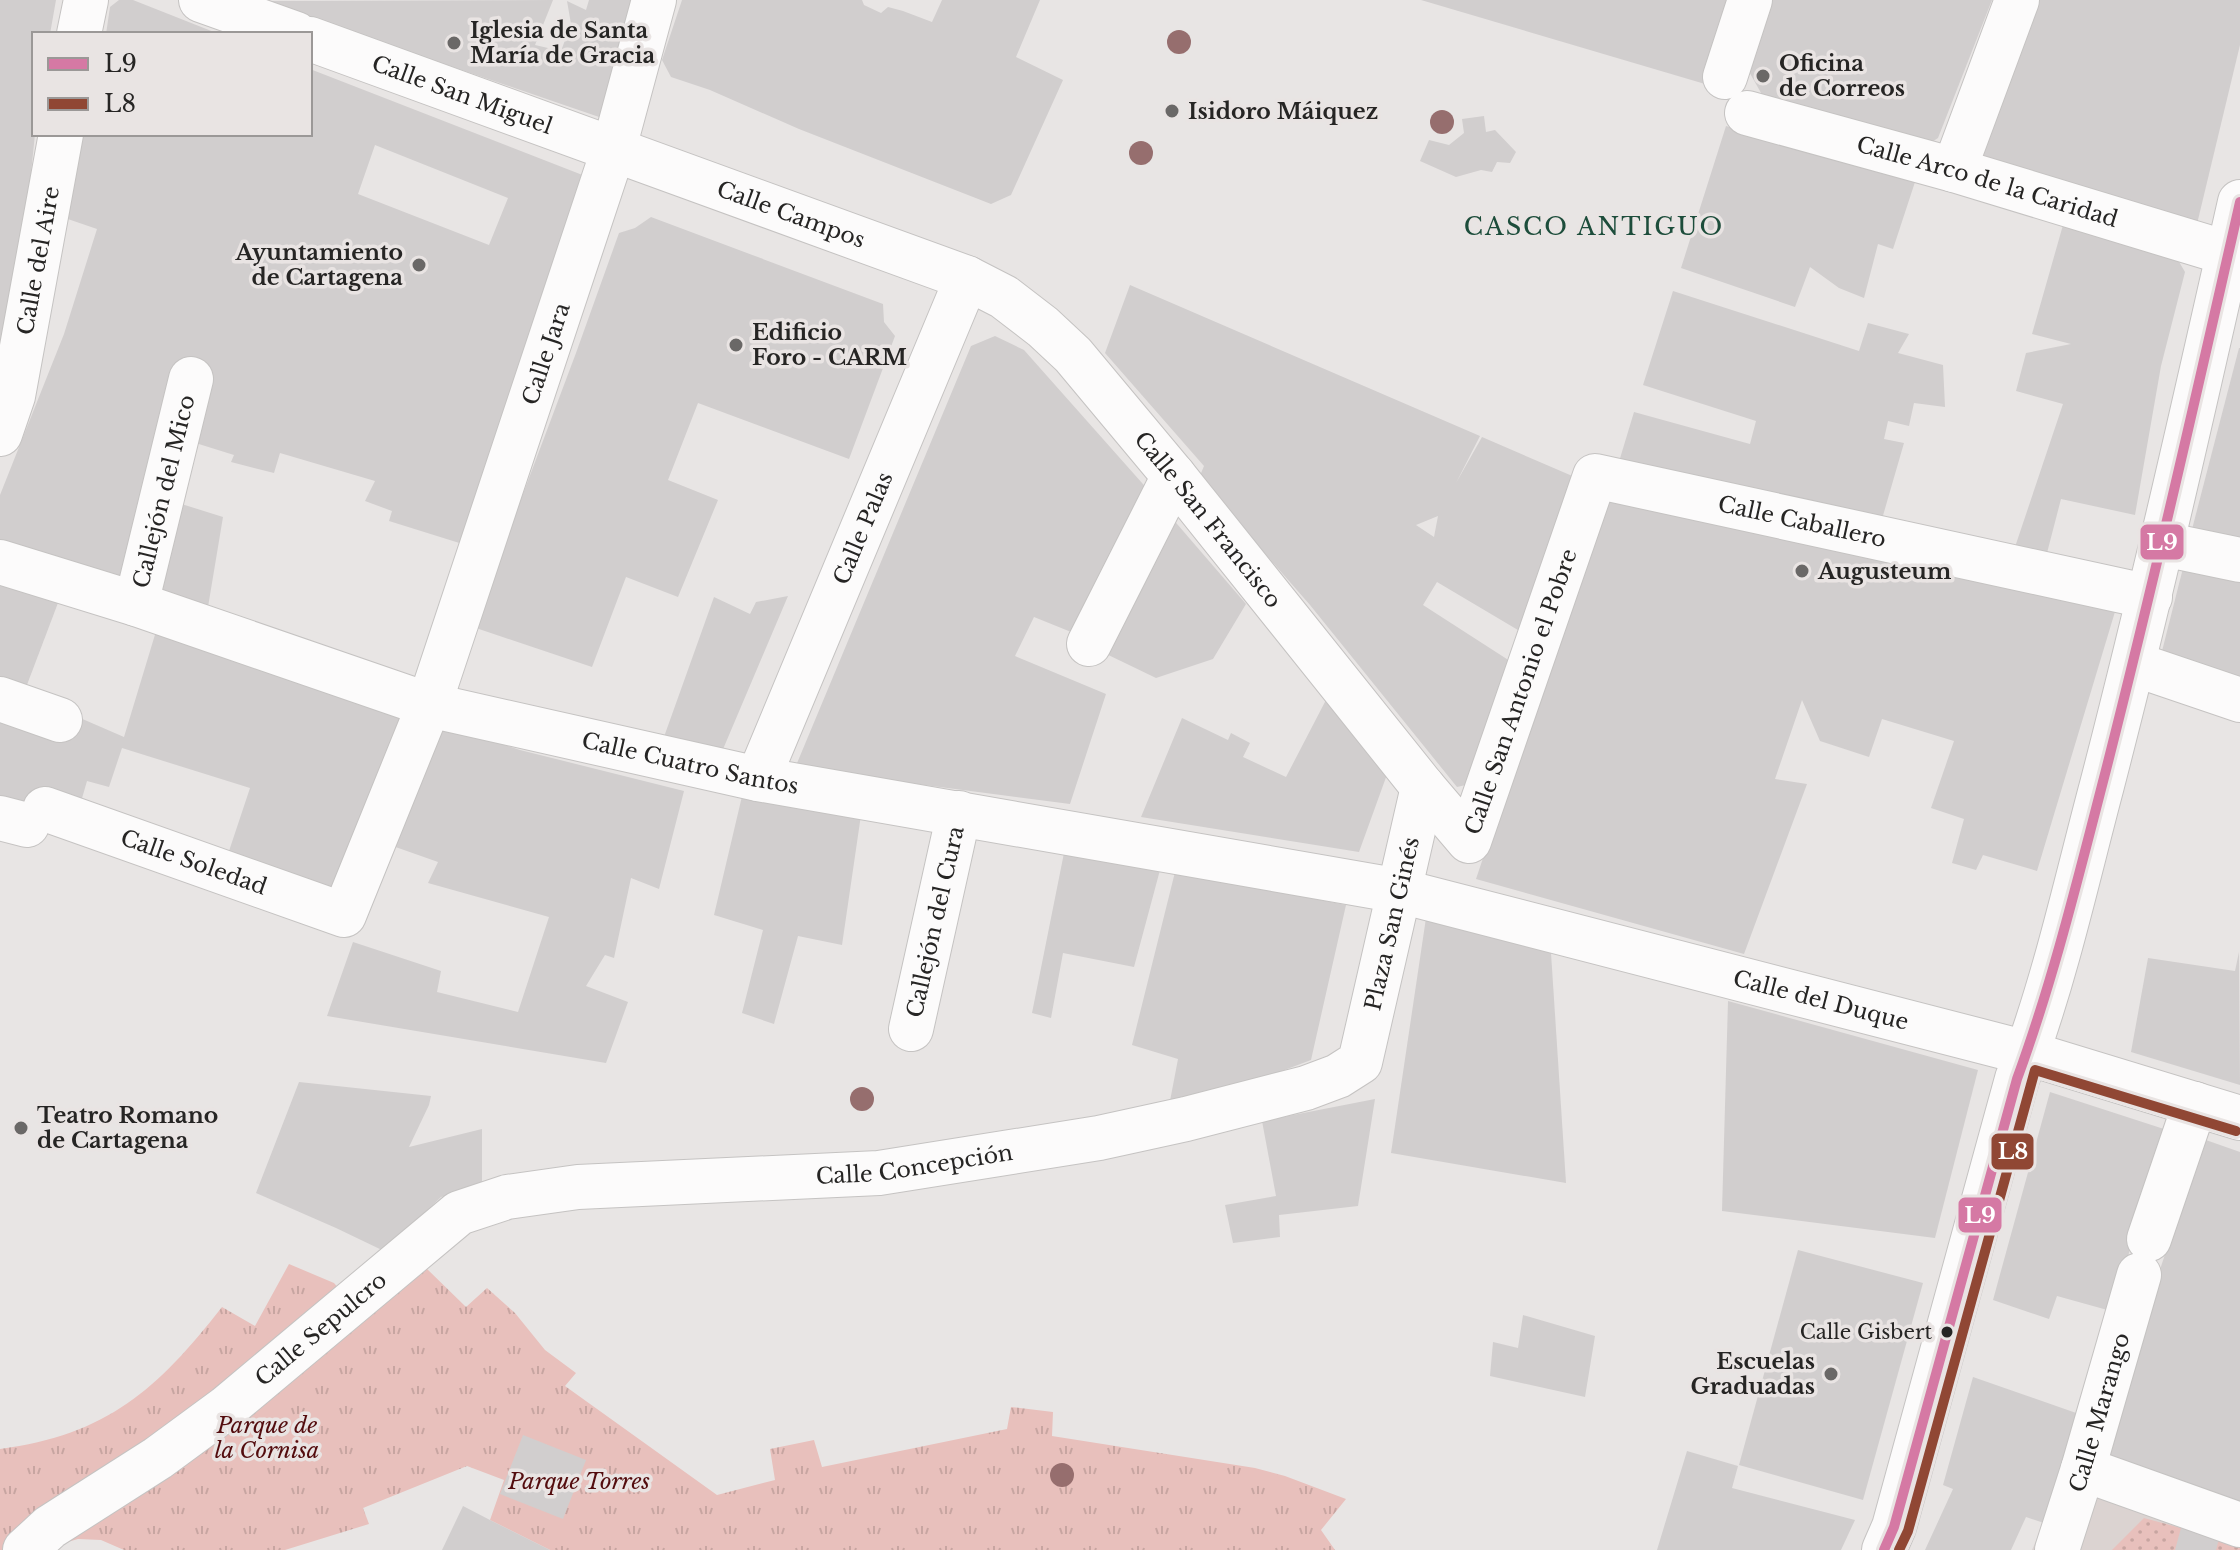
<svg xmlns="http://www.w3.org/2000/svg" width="2240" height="1550" font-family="'Libre Baskerville',serif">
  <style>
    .built { fill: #dbd3d1 }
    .grass { fill: url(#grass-tufts) }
    .garden { fill: url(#garden-dots) }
    .building { fill: #d1cece; fill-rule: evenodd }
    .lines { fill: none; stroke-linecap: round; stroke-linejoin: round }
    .street-casing { stroke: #c5c3c2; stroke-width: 46 }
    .secondary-casing { stroke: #c5c3c2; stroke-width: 46 }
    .street { stroke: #fcfbfb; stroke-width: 44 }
    .secondary { stroke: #fcfbfb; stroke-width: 44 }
    .bus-1-casing { stroke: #e9e4e3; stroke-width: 16 }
    .bus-2-casing { stroke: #e9e4e3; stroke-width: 16 }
    .bus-1 { stroke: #d579a4; stroke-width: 10 }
    .bus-2 { stroke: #904734; stroke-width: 10 }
    .tree { fill: #966e6e }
    .poi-dot { fill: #6a6867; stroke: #e9e4e3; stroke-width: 3 }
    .bus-dot { fill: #262524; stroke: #e9e4e3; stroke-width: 3 }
    .labels { text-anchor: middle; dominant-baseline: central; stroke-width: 7; stroke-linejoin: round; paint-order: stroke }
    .bus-label { font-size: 20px; fill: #262524; stroke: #e9e4e3; text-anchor: end }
    .poi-label { font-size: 22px; font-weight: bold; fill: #262524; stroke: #e9e4e3; text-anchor: start }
    .street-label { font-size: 22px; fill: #262524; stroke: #e9e4e3 }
    .park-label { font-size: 22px; font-style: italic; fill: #530c0e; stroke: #e9e4e3 }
    .neighbourhood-label { font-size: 24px; letter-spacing: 2px; fill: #1d4d3b; stroke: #e9e4e3 }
    .line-badge { stroke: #e9e4e3; stroke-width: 3 }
    .badge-label { font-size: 22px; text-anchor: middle; font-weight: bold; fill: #fff }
  </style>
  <defs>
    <pattern id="grass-tufts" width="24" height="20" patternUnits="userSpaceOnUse" patternTransform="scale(2)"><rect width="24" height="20" fill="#e8c0bc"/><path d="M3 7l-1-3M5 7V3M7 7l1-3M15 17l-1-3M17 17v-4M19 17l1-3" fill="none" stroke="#c7a5a1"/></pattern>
    <pattern id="garden-dots" width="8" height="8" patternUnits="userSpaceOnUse" patternTransform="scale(2)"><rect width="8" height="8" fill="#e8c0bc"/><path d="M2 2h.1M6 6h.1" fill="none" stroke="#c7a5a1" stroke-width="1.8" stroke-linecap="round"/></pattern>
  </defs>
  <rect width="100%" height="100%" fill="#e8e5e4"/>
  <path class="built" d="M2064,1463l176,87h-208l12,-27z"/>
  <path class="grass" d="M289,1264l45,19 30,35 60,-52 42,41 21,-19 28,25 30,37 31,23 -11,13 152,109 58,-15 -5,-31 44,-9 8,27 185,-38 4,-22 42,5 -1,24 203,32 30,8 61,23 -25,31 14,20h-785l-60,-30 14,-40 -37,-14 -104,42 6,16 -84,26h-161l-23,-10 -23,-1 -21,6 -8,5h-49v-101c107,-14 158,-60 222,-142l33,19z"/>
  <path class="garden" d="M2144,1518l96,26v6h-128z"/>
  <g class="building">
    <path d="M0,0h56l-6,34h-16l1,100 -9,88 -26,126z"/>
    <path d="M119,0h14l86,34h-113l4,-27z"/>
    <path d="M553,0l-18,45 26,6 10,-27 -4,-23 19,9 3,-10h46l-33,118 -342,-117z"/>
    <path d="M682,0h180l2,5 17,8 7,-6 15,4 29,11 10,-22h98l-24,57 47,23 -52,115 -20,9 -192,-75 -89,-39 -39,-13 -9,-17z"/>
    <path d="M1421,0h312l-28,84z"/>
    <path d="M1769,0h223l-54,138 -11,7 -162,-45 -18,-32z"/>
    <path d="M2039,0h201v45l-43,179 -216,-64z"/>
    <path d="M310,69l275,107 -116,370 -80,-25 3,-10 -27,-10 10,-20 -95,-28 -6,20 -43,-11 3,-7 -48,-15 -55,149 -131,-40v-54l64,-161 33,-105 -35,-12 22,-83h226zM375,145l133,53 -19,47 -131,-51z"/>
    <path d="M1484,116l2,16 9,-2 21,22 -6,11 -13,-1 -5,10 -11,-2 -25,7 -36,-16 9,-21 20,5 15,-12 -2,-14z"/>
    <path d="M1726,126l189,56 -22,67 -15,-5 -14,54 -25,-10 -29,-21 -15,40 -114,-39z"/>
    <path d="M651,217l232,87 1,18 11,14 -46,123 -151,-56 -30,77 50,20 -40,97 -52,-20 -34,90 -119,-40 103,-274 43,-120 16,-5z"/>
    <path d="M2063,225l115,35 7,12 -24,94 -26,149 -74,-16 -14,54 -32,-6 48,-143 -47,-13 10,-38 45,-9 -39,-10z"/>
    <path d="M1130,285l350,151 -24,47 26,-46 95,41 -54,155 -86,-51 -14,23 90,58 -43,121 -13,3 -147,-182 -111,-127 5,-12 -99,-113zM1438,516l-4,21 -18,-12z"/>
    <path d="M1673,291l186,60 9,-28 41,11 -11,19 45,12 2,42 -31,-4 -5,23 -21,-5 -4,18 20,4 -22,76 -264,-54 16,-53 116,32 6,-23 -113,-36z"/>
    <path d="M995,336l29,14 126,142 -69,144 -47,-19 -19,39 91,38 -36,110 -275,-36 176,-422z"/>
    <path d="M2239,348h1v198l-50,-9z"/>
    <path d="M1606,492l511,113 -80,266 -54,-16 -7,15 -24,-7 12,-44 -33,-11 23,-67 -72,-22 -13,38 -49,-16 -18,-41 -27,79 32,5 -63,170 -268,-75z"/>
    <path d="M172,501l51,16 -16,96 -59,-19z"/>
    <path d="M1165,510l81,94 -33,55 -57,19 -58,-28z"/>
    <path d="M2183,568l57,9v107l-80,-25z"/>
    <path d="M0,578l61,17 -39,103 -22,-8z"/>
    <path d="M788,596l-70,165 -58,-13 54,-151 36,17 6,-12z"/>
    <path d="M157,628l254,84 -78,185 -107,-37 24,-72 -128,-40 -13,39 -22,-6 -9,31 -78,-9v-91l64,-1 60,26z"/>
    <path d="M1327,698l62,71 -30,83 -218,-35 41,-99 46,22 3,-7 19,10 -7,14 43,20z"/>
    <path d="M436,722l84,28 164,41 -25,98 -28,-11 -17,80 -9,-3 -19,31 42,16 -22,61 -279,-47 26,-74 88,29 -4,21 81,20 31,-95 -121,-34 10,-21 -51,-18z"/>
    <path d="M743,792l118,23 -19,130 -44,-9 -24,88 -32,-11 21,-83 -49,-15z"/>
    <path d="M1064,853l96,17 -26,97 -71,-14 -12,65 -19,-5z"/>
    <path d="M1175,872l171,33 -35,155 -61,23 -80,18 8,-42 -46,-14z"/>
    <path d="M1426,918l125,35 15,230 -175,-30z"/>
    <path d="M2239,952l1,133 -109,-33 17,-94 87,13z"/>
    <path d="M1728,1001l250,69 -43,168 -213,-27z"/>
    <path d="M299,1082l132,14 -2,9 -20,42 73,-18v58l-41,10 -57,54 -48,-23 -80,-35z"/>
    <path d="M2050,1092l117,38 -56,181 -54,-15 -8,23 -56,-19z"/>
    <path d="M1375,1099l-17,107 -79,9 1,22 -47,6 -8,-38 51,-9 -14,-75z"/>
    <path d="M2203,1139l37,13v365l-145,-50z"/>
    <path d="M1798,1250l125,33 -60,217 -124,-35z"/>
    <path d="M1523,1315l72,21 -10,61 -95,-21 3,-34 25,6z"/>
    <path d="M1973,1377l106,37 -35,109 -18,-6 -15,33h-86l28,-61 -10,-4z"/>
    <path d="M523,1435l63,25 -23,59 -63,-25z"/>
    <path d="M1687,1451l51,15 -6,22 123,32 -14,30h-184z"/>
    <path d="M463,1506l27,14 60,30h-108z"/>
    <path d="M2181,1528l38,11 -3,11h-41z"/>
  </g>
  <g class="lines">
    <defs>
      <g id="street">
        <path d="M201,0l95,34"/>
        <path d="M79,34l7,-34"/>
        <path id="s1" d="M310,39l657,239 37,19 39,30 30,28 101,121 249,311 46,54 126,-365 555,121"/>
        <path d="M1725,77l25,-77"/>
        <path id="s2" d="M1747,113l207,57 286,87"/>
        <path d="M1954,170l63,-170"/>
        <path id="s3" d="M0,434l13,-38 48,-262"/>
        <path d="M2163,544l77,16"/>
        <path id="s4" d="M0,562l136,42 293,101 329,74 642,112 627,162c31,-87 51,-178 75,-268 50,-193 94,-388 138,-583"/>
        <path id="s5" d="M136,604l55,-225"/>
        <path d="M1089,644l85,-168"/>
        <path d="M2134,664l106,36"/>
        <path d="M0,699l60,21"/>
        <path id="s6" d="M758,779l209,-501"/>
        <path id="s7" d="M45,809l299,106 85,-210 185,-557 40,-148"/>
        <path d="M0,818l27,7"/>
        <path id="s8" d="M911,1029l48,-216"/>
        <path d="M2149,1239l46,-135"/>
        <path d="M2083,1469l157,56"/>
        <path id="s9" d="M25,1550l25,-23 108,-69 68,-50 233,-195 48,-16 71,-10 301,-14 220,-35 87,-19 120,-31 32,-12 22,-14 63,-275"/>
        <path id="s10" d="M2057,1550l26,-81 56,-194"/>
      </g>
      <path id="secondary" d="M1884,1550l10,-23 123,-448 10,-26 213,65"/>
    </defs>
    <use href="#street" class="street-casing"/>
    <use href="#secondary" class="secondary-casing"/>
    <use href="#street" class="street"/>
    <use href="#secondary" class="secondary"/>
    <defs>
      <path id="bus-1" d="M1884,1550l10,-23 123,-448c37,-101 62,-205 89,-309 48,-189 91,-378 134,-568"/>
      <path id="bus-2" d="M1899,1550l9,-19 127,-461 201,61"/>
    </defs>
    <use href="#bus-1" class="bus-1-casing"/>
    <use href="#bus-2" class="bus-2-casing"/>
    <use href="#bus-1" class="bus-1"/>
    <use href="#bus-2" class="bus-2"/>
  </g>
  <g class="tree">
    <circle cx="1179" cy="42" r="12"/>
    <circle cx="1442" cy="122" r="12"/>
    <circle cx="1141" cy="153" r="12"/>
    <circle cx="862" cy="1099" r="12"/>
    <circle cx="1062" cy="1475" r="12"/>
  </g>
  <g class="poi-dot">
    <circle cx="454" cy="43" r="8"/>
    <circle cx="1763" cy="76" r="8"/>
    <circle cx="1172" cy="111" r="8"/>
    <circle cx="419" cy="265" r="8"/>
    <circle cx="736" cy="345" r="8"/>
    <circle cx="1802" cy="571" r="8"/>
    <circle cx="21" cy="1128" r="8"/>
    <circle cx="1831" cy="1374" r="8"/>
  </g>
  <circle class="bus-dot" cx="1947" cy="1332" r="7"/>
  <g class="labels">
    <g class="bus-label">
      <text x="1932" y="1332">Calle Gisbert</text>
    </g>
    <g class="poi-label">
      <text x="470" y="30">Iglesia de Santa<tspan x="470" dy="25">María de Gracia</tspan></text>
      <text x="1779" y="63">Oficina<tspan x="1779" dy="25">de Correos</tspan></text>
      <text x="1188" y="111">Isidoro Máiquez</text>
      <text x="403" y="252" text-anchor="end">Ayuntamiento<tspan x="403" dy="25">de Cartagena</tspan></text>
      <text x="752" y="332">Edificio<tspan x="752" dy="25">Foro - CARM</tspan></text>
      <text x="1818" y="571">Augusteum</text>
      <text x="37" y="1115">Teatro Romano<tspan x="37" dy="25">de Cartagena</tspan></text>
      <text x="1815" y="1361" text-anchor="end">Escuelas<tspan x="1815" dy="25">Graduadas</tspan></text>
    </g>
    <g class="street-label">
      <text stroke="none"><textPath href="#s1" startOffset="162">Calle San Miguel</textPath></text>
      <text stroke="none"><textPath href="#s2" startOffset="250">Calle Arco de la Caridad</textPath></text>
      <text stroke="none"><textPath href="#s1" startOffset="512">Calle Campos</textPath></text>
      <text stroke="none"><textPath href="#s3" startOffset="178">Calle del Aire</textPath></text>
      <text stroke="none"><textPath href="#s7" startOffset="914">Calle Jara</textPath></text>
      <text stroke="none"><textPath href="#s5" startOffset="116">Callejón del Mico</textPath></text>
      <text stroke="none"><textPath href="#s1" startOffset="1044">Calle San Francisco</textPath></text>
      <text stroke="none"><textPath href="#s1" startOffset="2056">Calle Caballero</textPath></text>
      <text stroke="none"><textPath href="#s6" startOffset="272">Calle Palas</textPath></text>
      <text stroke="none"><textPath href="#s1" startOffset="1616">Calle San Antonio el Pobre</textPath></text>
      <text stroke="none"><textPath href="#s4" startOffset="720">Calle Cuatro Santos</textPath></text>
      <text stroke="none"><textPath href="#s7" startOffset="158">Calle Soledad</textPath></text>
      <text stroke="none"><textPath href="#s8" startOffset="110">Callejón del Cura</textPath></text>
      <text stroke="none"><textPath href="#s9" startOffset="1612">Plaza San Ginés</textPath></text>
      <text stroke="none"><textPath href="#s4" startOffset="1876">Calle del Duque</textPath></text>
      <text stroke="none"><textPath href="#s9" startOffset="1010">Calle Concepción</textPath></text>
      <text stroke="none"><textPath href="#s9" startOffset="370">Calle Sepulcro</textPath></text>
      <text stroke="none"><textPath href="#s10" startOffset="144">Calle Marango</textPath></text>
    </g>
    <g class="park-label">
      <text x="267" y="1425">Parque de<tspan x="267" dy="25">la Cornisa</tspan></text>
      <text x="579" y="1481">Parque Torres</text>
    </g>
    <g class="neighbourhood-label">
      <text x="1594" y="226">CASCO ANTIGUO</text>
    </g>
  </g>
  <g class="line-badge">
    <rect x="2139" y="523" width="46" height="38" rx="8" fill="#d579a4"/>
    <rect x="1990" y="1132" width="45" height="39" rx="8" fill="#904734"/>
    <rect x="1957" y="1196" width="46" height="38" rx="8" fill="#d579a4"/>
  </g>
  <g class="badge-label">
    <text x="2162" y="550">L9</text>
    <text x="2013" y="1159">L8</text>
    <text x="1980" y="1223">L9</text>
  </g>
  <rect x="32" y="32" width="280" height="104" fill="#e9e4e3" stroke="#9b9897" stroke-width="2"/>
  <rect x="48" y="58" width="40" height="12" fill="#d579a4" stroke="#9b9897" stroke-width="2"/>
  <text x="104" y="72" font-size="24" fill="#262524">L9</text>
  <rect x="48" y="98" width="40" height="12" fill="#904734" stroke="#9b9897" stroke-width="2"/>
  <text x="104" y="112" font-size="24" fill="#262524">L8</text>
</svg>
